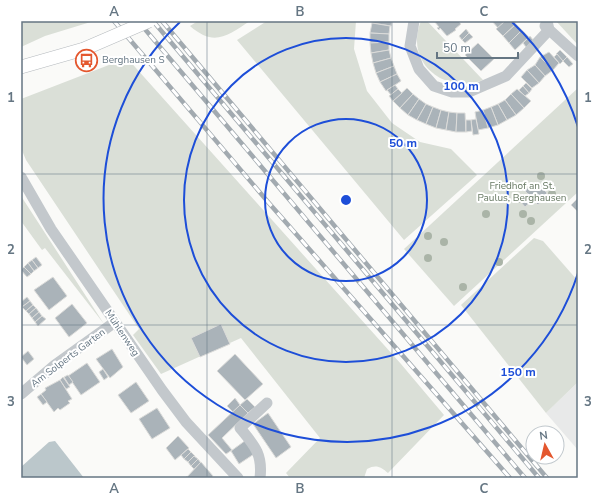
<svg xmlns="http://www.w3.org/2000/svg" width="599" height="499" font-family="'Nunito Sans',sans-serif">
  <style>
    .built { fill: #e8e9e9 }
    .green { fill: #dadfd7 }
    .water { fill: #bbc7cb }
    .building { fill: #aab3b9; stroke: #dcdcda }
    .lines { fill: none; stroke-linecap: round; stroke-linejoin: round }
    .major-casing { stroke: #b5babe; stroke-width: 14 }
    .minor { stroke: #c3c8cc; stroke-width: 11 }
    .major { stroke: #fff; stroke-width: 13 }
    .rail-casing { stroke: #a2aab0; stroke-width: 4.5 }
    .rail { stroke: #fff; stroke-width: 3; stroke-dasharray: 9; stroke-linecap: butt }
    .major-bridge-casing { stroke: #b5babe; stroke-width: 14; stroke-linecap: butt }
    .major-bridge { stroke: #fff; stroke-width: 13 }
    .tree { fill: #aab4a7 }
    .grid { fill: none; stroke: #657683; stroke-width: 1; stroke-opacity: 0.55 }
    .ring { fill: none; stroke: #1d4ed8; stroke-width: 2 }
    .labels { text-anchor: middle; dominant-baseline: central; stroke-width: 4; stroke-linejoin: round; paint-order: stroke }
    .poi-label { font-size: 10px; fill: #657683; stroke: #fff; text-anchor: start }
    .park-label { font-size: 10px; fill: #687a64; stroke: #fff }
    .street-label { font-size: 10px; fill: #657683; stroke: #fff }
    .centre { fill: #1d4ed8; stroke: #fff; stroke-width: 2 }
    .ring-label { font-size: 12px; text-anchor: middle; font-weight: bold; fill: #1d4ed8; stroke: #fff; stroke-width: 4; stroke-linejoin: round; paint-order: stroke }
    .neatline { fill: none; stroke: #657683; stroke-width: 1.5 }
    .grid-label { font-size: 13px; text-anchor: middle; font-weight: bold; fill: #657683 }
  </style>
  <rect width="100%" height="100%" fill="#fafaf8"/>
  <path class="built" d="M578,382v68l-32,-37z"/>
  <g class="green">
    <path d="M21,21h73l-49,15 -24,11z"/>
    <path d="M198,21h52c-23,15 -36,26 -60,5z"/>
    <path d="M267,21h89l-2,28 13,42 25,32 28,19 31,7 26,26 -73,65 -167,-200z"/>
    <path d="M421,21h6l56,59c-39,15 -79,-18 -62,-59z"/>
    <path d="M556,21h22v24z"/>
    <path d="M127,58l274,306 43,51 -56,58c-7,-6 -12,-9 -21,-4l-3,9h-74l-4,-5 34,-35 -79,-100 -80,36 -28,-39 6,-6 -113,-169 -5,-12v-49z"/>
    <path d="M578,88v104l-124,114 -50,-57z"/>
    <path d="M21,196l83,128 -59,-76 -3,2 -21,-29z"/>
    <path d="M534,238l9,3 35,40v101l-32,31 -85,-108z"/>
  </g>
  <path class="water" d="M55,441l29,37h-63v-11l28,-25z"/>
  <g class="building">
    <path d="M372,21h20l-1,5 -19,-3z"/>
    <path d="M434,21h24l3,3 -6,5 1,1 -9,6 -7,-8 -1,2 -2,-2 2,-1z"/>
    <path d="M492,21h13l-7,7z"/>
    <path d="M505,21h9l2,3 -13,12 -7,-7z"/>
    <path d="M372,23l18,3 -1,8 -19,-1z"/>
    <path d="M516,24l6,6 -13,13 -6,-7z"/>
    <path d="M466,29l3,4 -7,7 -3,-4z"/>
    <path d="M522,30l7,7 -14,13 -6,-7z"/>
    <path d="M370,33l19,1v8l-19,1z"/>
    <path d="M469,33l4,4 -8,6 -3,-3z"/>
    <path d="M530,36l3,4 -7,7 -3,-4z"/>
    <path d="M389,42v8l-18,3 -1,-10z"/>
    <path d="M478,43l16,16 -13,12 -16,-16z"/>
    <path d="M389,50l2,8 -18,5 -2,-10z"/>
    <path d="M560,50l7,7 -4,4 -7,-7z"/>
    <path d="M549,52l10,11 -6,7 -13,-13z"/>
    <path d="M557,54l6,7 -3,3 -6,-7z"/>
    <path d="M540,57l13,13 -8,6 -10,-11z"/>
    <path d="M567,57l6,7 -4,3 -6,-6z"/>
    <path d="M391,58l3,8 -18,7 -3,-10z"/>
    <path d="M535,65l10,11 -6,7 -12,-13z"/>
    <path d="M394,66l3,8 -17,8 -4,-9z"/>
    <path d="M527,70l12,13 -7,5 -11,-11z"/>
    <path d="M397,74l4,7 -15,10 -6,-9z"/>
    <path d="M526,83l6,6 -3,4 -6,-7z"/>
    <path d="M395,85l3,4 -7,6 -4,-5z"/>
    <path d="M523,86l6,7 -4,3 -6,-6z"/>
    <path d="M407,88l6,6 -13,14 -7,-7z"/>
    <path d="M398,89l4,4 -9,8 -4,-5z"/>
    <path d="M517,89l14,12 -7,7 -13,-14z"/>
    <path d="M413,94l6,5 -11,16 -8,-7z"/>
    <path d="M511,94l13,14 -8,7 -11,-15z"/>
    <path d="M419,99l7,5 -9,16 -9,-5z"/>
    <path d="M505,100l11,15 -9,5 -9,-16z"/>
    <path d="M426,104l7,3 -7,17 -9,-4z"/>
    <path d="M498,104l9,16 -9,5 -7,-18z"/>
    <path d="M433,107l8,3 -5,18 -10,-4z"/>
    <path d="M491,107l7,18 -10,3 -5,-18z"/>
    <path d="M441,110l8,2 -3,18 -10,-2z"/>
    <path d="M483,110l5,18 -10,2 -3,-18z"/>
    <path d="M449,112l8,1 -1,19 -10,-2z"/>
    <path d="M457,113h8l1,19h-10z"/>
    <path d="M476,119l3,15 -6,1 -2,-15z"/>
    <path d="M466,120h5l1,11 -6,1z"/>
    <path d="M537,182l10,11 -9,12 -5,-5 -8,7 -5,-6 8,-7 -4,-4z"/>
    <path d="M578,198v14l-7,-7z"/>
    <path d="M36,257l6,8 -4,3 -6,-8z"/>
    <path d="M32,260l6,8 -4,3 -6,-8z"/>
    <path d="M28,263l6,8 -3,3 -7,-7z"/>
    <path d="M24,267l7,7 -4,3 -6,-7z"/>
    <path d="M53,277l14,19 -18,14 -15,-20z"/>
    <path d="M27,297l3,4 -8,6 -1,-5z"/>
    <path d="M30,301l3,4 -7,6 -4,-4z"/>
    <path d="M72,304l15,19 -18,14 -14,-19z"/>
    <path d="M33,305l3,3 -7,6 -3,-3z"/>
    <path d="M36,308l3,4 -7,6 -3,-4z"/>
    <path d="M39,312l3,4 -7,6 -3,-4z"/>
    <path d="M42,316l4,3 -8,7 -3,-4z"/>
    <path d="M221,324l9,20 -30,13 -9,-19z"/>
    <path d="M112,349l11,18 -13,11 -14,-19z"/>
    <path d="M28,351l6,8 -7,6 -6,-8z"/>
    <path d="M235,354l28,30 -18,16 -28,-29z"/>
    <path d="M87,363l13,19 -19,13 -13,-19z"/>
    <path d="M103,369l5,8 -4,3 -5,-8z"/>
    <path d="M68,375l5,7 -4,3 -5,-8z"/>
    <path d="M63,377l7,10 -4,2 -6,-9z"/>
    <path d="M60,380l12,19 -4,2 2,2 -10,7 -2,-2 -4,4 -13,-18 5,-4 -1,-2z"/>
    <path d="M136,382l13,19 -18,12 -13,-18z"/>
    <path d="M41,394l6,8 -4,3 -6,-8z"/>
    <path d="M235,398l5,7 -7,7 -6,-6z"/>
    <path d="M247,399l8,8 -7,6 -8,-8z"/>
    <path d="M240,405l8,8 -26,25 10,12 -6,4 -18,-19z"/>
    <path d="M157,408l13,20 -18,11 -13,-20z"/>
    <path d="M268,413l23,34 -15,11 -23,-34z"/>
    <path d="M178,436l11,12 -14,12 -9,-12z"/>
    <path d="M246,440l8,14 -15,10 -8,-13z"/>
    <path d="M188,449l3,3 -7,7 -3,-4z"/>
    <path d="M191,452l4,4 -7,6 -4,-3z"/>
    <path d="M194,456l4,3 -7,7 -3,-4z"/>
    <path d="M198,459l3,4 -7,6 -3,-3z"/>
    <path d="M201,462l12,14 -2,2h-22l-2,-2 -1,2z"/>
  </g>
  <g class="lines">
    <defs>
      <path id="major" d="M21,67l63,-18"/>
    </defs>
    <use href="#major" class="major-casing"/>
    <g class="minor">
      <path d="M414,21l-4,25 9,23 15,17 18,6h17l37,-16 43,-46 -2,-9"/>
      <path d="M545,26l33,30"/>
      <path d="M21,177l30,52 111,161 24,32 52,56"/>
      <path d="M21,394l34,-29 60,-43"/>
      <path d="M260,478c3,-24 -6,-33 -20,-50l27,-25"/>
    </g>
    <use href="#major" class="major"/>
    <defs>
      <g id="rail">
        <path d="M114,21l154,181 242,276"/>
        <path d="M138,21l387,457"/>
        <path d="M153,21l386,457"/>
        <path d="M162,21l385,457"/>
      </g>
    </defs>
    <use href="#rail" class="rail-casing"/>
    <use href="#rail" class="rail"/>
    <defs>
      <path id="major-bridge" d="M84,49l65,-28"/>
    </defs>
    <use href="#major-bridge" class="major-bridge-casing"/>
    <use href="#major-bridge" class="major-bridge"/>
  </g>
  <g class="tree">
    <circle cx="541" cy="176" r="4"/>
    <circle cx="552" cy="194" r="4"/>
    <circle cx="520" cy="199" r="4"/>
    <circle cx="486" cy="214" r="4"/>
    <circle cx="523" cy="214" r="4"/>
    <circle cx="531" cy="221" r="4"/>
    <circle cx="428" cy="236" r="4"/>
    <circle cx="444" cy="242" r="4"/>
    <circle cx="428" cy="258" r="4"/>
    <circle cx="499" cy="262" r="4"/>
    <circle cx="463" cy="287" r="4"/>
  </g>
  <path class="grid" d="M207,21v457M392,21v457M21,174h557M21,325h557"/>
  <g class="ring">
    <circle cx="346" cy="200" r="81"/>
    <circle cx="346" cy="200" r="162"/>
    <path d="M578 273A243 243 0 1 1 180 22M512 22A243 243 0 0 1 578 127"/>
  </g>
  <defs>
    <symbol id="bus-ring" viewBox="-11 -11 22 22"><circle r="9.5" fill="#fff" stroke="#e4572e" stroke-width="1.5"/><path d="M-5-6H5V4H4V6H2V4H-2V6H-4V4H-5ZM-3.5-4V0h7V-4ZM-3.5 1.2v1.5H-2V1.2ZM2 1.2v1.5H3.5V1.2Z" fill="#e4572e"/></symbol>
  </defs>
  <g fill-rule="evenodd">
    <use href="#bus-ring" x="74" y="48" width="25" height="25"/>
  </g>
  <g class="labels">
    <g class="poi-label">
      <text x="102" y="60">Berghausen S</text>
    </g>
    <g class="park-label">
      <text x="522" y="186">Friedhof an St.<tspan x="522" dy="12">Paulus, Berghausen</tspan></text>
    </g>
    <g class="street-label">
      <text transform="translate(122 333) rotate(56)">Mühlenweg</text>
      <text transform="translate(68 358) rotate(-37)">Am Solperts Garten</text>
    </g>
  </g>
  <circle cx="346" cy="200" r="6" class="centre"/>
  <g class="ring-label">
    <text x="461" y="90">100 m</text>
    <text x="403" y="147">50 m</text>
    <text x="518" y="376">150 m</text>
  </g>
  <rect width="599" height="499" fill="none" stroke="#ffffff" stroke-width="44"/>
  <g transform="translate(545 445) rotate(352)"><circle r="19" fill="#ffffff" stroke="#c1c8cd"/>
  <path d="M0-3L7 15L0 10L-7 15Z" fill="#e4572e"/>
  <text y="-6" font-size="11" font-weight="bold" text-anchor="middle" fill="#657683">N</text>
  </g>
  <path d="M437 52v6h81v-6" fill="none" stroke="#657683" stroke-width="2"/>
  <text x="443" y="52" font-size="12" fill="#657683" stroke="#ffffff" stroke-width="3" paint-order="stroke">50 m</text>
  <rect x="22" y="22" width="555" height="455" class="neatline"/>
  <g class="grid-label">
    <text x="114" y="16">A</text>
    <text x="300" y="16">B</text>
    <text x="484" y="16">C</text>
    <text x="11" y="102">1</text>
    <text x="588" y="102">1</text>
    <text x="11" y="254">2</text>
    <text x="588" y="254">2</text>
    <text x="11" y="406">3</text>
    <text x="588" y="406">3</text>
    <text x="114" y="493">A</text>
    <text x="300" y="493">B</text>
    <text x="484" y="493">C</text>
  </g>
</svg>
